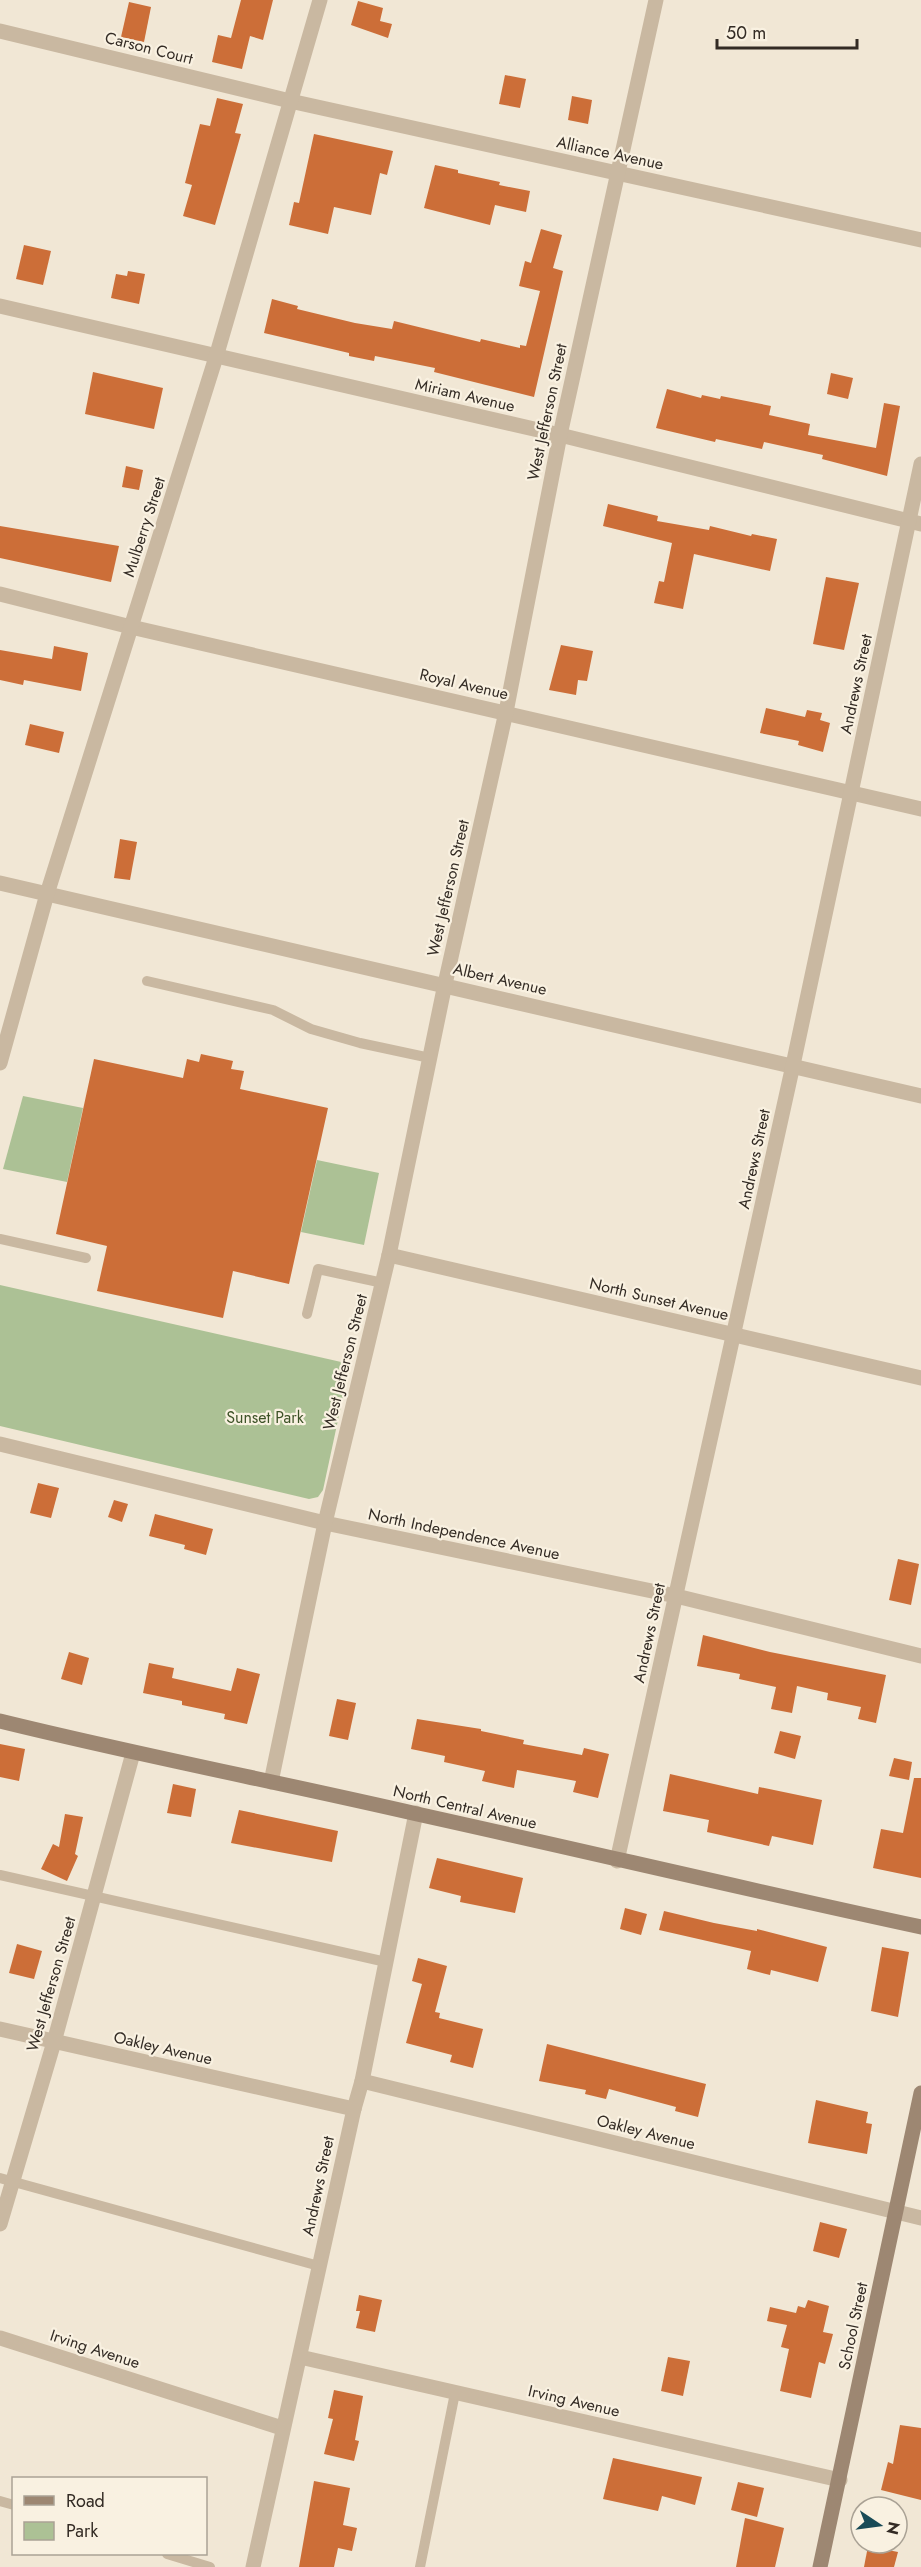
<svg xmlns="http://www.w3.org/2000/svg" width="921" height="2567" font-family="Jost,sans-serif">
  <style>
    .green { fill: #acc195 }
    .building { fill: #cc6e38 }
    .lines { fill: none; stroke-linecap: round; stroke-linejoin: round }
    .lane { stroke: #c9b8a1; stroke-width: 10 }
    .street { stroke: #c9b8a1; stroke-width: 15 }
    .secondary { stroke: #9d8772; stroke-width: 15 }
    .labels { text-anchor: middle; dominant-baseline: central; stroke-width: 4.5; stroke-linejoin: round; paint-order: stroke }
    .street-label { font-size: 16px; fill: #332b24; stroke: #f9f1e1 }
    .park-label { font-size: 16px; fill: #3d5227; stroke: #f9f1e1 }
  </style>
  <rect width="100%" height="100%" fill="#f1e7d5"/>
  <g class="green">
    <path d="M23,1096l60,12 -16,74 -64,-13z"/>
    <path d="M317,1160l62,13 -15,72 -63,-13z"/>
    <path d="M0,1285l350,79 -27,126 -5,7 -9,2 -309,-73z"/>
  </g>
  <g class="building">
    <path d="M241,0h32l-10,40 -13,-4 -8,33 -30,-7 6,-27 13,3z"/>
    <path d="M358,1l25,7 -3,13 12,3 -4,14 -37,-13z"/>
    <path d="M129,2l22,5 -7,35 -23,-5z"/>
    <path d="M505,75l21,4 -6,29 -21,-4z"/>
    <path d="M572,96l20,4 -4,24 -20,-4z"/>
    <path d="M217,98l26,6 -8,29 6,1 -26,91 -32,-9 9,-31 -7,-2 15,-59 10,2z"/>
    <path d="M314,134l79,17 -6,24 -7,-2 -9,42 -37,-8 -6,27 -39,-9 5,-23 5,1z"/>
    <path d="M435,165l23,5v3l42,9 -1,3 31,6 -4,21 -31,-7 -5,20 -66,-17z"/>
    <path d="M541,229l21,6 -9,33 10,3 -29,126 -100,-25 1,-4 -60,-12 -1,5 -25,-5v-3l-85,-20 8,-34 26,7 -1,3 58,14 37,6 2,-8 86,21 1,-3 39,9v-3l6,1 14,-55 -21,-5 6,-25 6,2z"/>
    <path d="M24,245l27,6 -8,34 -27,-6z"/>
    <path d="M128,271l17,3 -6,30 -28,-6 5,-24 11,2z"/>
    <path d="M93,372l70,16 -9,41 -69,-15z"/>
    <path d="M831,373l22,5 -5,21 -21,-5z"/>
    <path d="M667,389l34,9 1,-3 18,4 1,-3 50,10 -2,9 41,9 -2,11 68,13 8,-45 16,3 -13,70 -65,-17 1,-4 -59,-13 -2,7 -46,-10 -1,3 -59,-14z"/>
    <path d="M126,466l17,4 -4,20 -17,-3z"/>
    <path d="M608,504l50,12 -1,5 52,9 1,-4 41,10 1,-2 25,5 -7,32 -76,-17 -11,55 -29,-6 5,-22 5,1 8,-39 -69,-17z"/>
    <path d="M0,526l119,20 -8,36 -111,-24z"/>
    <path d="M826,577l33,6 -15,67 -31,-6z"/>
    <path d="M561,645l32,6 -6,30 -9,-1 -2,15 -27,-5z"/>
    <path d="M54,646l34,7 -7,38 -57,-11 -1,5 -23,-5v-30l52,9z"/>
    <path d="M766,708l39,9 2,-7 15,3 -2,7 10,3 -7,29 -25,-7 1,-4 -39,-8z"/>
    <path d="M30,724l34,8 -5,21 -34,-8z"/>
    <path d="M120,839l17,3 -7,38 -16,-2z"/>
    <path d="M201,1054l32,7 -2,8 13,2 -4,18 88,19 -39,176 -56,-13 -10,47 -126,-27 10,-45 -51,-12 38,-175 89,19 4,-19 12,3z"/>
    <path d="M38,1483l21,5 -8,30 -21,-5z"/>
    <path d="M114,1500l14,4 -6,18 -14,-5z"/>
    <path d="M155,1514l58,15 -7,26 -22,-6 1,-4 -36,-9z"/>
    <path d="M898,1559l21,5 -8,41 -22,-5z"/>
    <path d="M703,1635l67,17 116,23 -10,48 -18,-4 3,-12 -34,-7 1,-7 -31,-7 -5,27 -21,-4 5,-22 -37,-8 1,-5 -43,-8z"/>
    <path d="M69,1652l20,6 -7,27 -21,-6z"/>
    <path d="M149,1663l25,5 -2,10 59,13 6,-23 23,6 -13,50 -23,-5 1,-5 -43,-9v-4l-39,-8z"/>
    <path d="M337,1699l19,4 -8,37 -19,-4z"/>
    <path d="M417,1719l64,10v2l43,9 -1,4 59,11 2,-7 25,6 -11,44 -25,-6 3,-11 -59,-11 -3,18 -32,-7 3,-10 -41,-9 1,-6 -34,-7z"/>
    <path d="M780,1731l21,5 -6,23 -21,-6z"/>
    <path d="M0,1744l25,5 -6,32 -19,-4z"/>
    <path d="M894,1758l18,4 -3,18 -20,-4z"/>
    <path d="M670,1774l88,20 1,-7 63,13 -9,45 -41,-9 -3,10 -62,-14 2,-12 -46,-9z"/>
    <path d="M914,1778h7v100l-48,-10 8,-39 22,4z"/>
    <path d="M173,1784l23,5 -5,28 -24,-4z"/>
    <path d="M239,1810l99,21 -6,31 -101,-19z"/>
    <path d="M65,1814l18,3 -8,37 3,2 -11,25 -26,-12 12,-25 6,3z"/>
    <path d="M437,1858l86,20 -8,35 -55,-11 1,-6 -32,-8z"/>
    <path d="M625,1908l22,6 -6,21 -21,-6z"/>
    <path d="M664,1911l50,12 43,8v-2l70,18 -9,35 -47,-12 -1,5 -23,-6 4,-18 -92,-21z"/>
    <path d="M17,1944l25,7 -8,28 -25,-6z"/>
    <path d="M882,1947l27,5 -11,65 -27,-6z"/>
    <path d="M418,1958l29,8 -12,46 5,1 -1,5 44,11 -10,39 -23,-6 2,-7 -46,-12 16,-59 -10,-3z"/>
    <path d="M547,2044l159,40 -8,33 -23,-6 1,-4 -67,-18 -3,10 -21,-5 1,-4 -47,-9z"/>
    <path d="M816,2100l52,12 -2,11 6,1 -5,30 -59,-11z"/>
    <path d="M820,2222l27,7 -8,29 -26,-7z"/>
    <path d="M359,2295l23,5 -7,32 -19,-4 4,-17h-4z"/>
    <path d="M808,2300l21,6 -6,26 10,2 -8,30 -6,-2 -8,36 -31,-7 9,-42 -8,-2 6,-22 -20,-4 3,-14 26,6 2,-7 7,2z"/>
    <path d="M668,2357l22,4 -7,35 -22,-5z"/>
    <path d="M334,2390l29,6 -8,44 4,1 -5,20 -30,-7 9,-35 -5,-1z"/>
    <path d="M900,2425l21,3v72l-40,-10 7,-28 5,2z"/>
    <path d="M613,2458l89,19 -7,28 -33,-9 -4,15 -55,-12z"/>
    <path d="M314,2481l36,7 -7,37 14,3 -5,23 -14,-3 -4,19h-35z"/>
    <path d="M738,2482l26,6 -7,29 -26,-7z"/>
    <path d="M745,2518l39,10 -9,39h-39z"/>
    <path d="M868,2546l30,6 -4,15h-30z"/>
  </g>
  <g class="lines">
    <g class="lane">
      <path d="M147,981l126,29 38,19 49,14 70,15"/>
      <path d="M0,1239l86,19"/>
      <path d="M307,1314l11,-45 65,14"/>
      <path d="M0,1875l386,87"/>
      <path d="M0,2178l319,88"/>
      <path d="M0,2501l14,4"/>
      <path d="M167,2554l43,13"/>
      <path d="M420,2567l35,-174"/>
    </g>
    <g class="street">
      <path d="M0,31l290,70 631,139"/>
      <path d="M0,306l560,129 361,89"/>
      <path d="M0,594l131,33 790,182"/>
      <path d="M0,883l921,213"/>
      <path d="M0,1063l47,-169 169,-537 104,-357"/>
      <path d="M389,1255l532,123"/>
      <path d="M0,1444l325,79 351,73 245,60"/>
      <path d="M271,1782l54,-259 64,-268 56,-271 61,-272 54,-277 96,-435"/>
      <path d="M617,1861l176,-796 128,-601"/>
      <path d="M0,2029l354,80"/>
      <path d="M362,2081l559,137"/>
      <path d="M0,2224l54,-182 79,-289"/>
      <path d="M0,2338l282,90"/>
      <path d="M300,2357l540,123"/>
      <path d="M253,2567l101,-458 8,-28 54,-268"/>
    </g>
    <g class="secondary">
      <path d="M0,1721c138,34 278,61 417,93 168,37 336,77 504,113"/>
      <path d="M820,2567l101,-474"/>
    </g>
  </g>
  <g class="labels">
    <g class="street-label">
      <text transform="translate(149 48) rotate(14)">Carson Court</text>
      <text transform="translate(610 153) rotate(12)">Alliance Avenue</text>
      <text transform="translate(465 395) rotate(13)">Miriam Avenue</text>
      <text transform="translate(547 412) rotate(-78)">West Jefferson Street</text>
      <text transform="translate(144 527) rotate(-72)">Mulberry Street</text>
      <text transform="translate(464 684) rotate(13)">Royal Avenue</text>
      <text transform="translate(856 684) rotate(-78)">Andrews Street</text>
      <text transform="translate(448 888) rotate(-77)">West Jefferson Street</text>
      <text transform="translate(500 979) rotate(13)">Albert Avenue</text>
      <text transform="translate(754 1159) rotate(-78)">Andrews Street</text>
      <text transform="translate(659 1299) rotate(13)">North Sunset Avenue</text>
      <text transform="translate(345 1362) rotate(-76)">West Jefferson Street</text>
      <text transform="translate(464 1534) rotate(12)">North Independence Avenue</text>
      <text transform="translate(649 1633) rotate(-78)">Andrews Street</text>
      <text transform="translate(465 1807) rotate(13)">North Central Avenue</text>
      <text transform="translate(51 1984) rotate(-74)">West Jefferson Street</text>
      <text transform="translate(163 2048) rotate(13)">Oakley Avenue</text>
      <text transform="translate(646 2132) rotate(14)">Oakley Avenue</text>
      <text transform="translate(318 2186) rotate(-78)">Andrews Street</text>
      <text transform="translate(853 2326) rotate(-78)">School Street</text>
      <text transform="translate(95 2349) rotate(18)">Irving Avenue</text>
      <text transform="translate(574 2401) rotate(13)">Irving Avenue</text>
    </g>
    <g class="park-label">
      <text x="265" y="1417">Sunset Park</text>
    </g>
  </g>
  <rect x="12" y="2477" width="195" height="78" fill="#f9f1e1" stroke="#aaa295" stroke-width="1.5"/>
  <rect x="24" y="2496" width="30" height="9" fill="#9d8772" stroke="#aaa295" stroke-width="1.5"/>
  <text x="66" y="2507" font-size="18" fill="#332b24">Road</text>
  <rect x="24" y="2522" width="30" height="18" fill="#acc195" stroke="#aaa295" stroke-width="1.5"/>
  <text x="66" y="2537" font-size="18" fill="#332b24">Park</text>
  <g transform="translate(879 2525) rotate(103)"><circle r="28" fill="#f9f1e1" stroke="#aaa295" stroke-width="1.5"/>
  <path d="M0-4.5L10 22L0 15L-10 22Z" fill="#184a56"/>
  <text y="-9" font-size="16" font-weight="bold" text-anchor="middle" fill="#332b24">N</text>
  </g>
  <path d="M717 39v9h140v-9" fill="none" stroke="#332b24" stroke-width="3"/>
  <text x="726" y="39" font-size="18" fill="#332b24" stroke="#f9f1e1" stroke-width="4.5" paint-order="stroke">50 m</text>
</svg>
